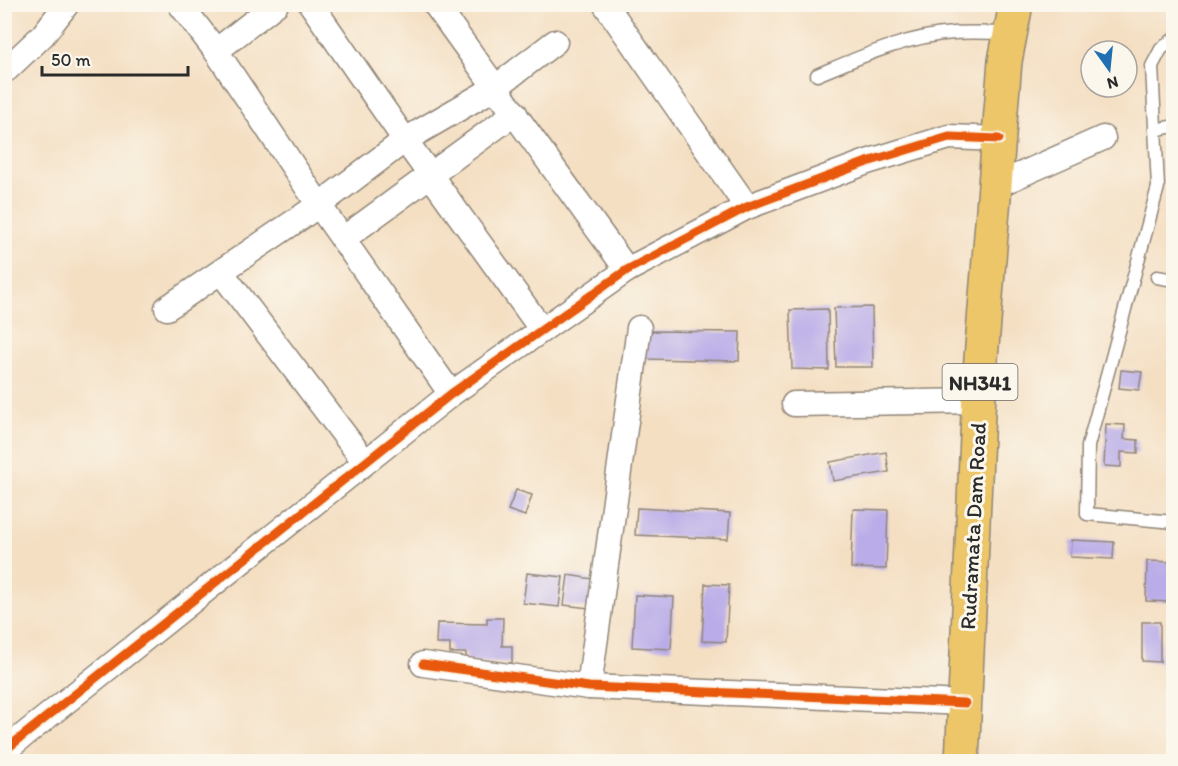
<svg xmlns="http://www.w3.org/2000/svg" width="1178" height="766" font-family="Itim,sans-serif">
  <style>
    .building { fill: #b9ace8 }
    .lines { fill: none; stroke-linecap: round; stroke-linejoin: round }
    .service-casing { stroke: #908577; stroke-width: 15 }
    .minor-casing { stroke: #908577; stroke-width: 27 }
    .trunk-casing { stroke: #908577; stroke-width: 36 }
    .service { stroke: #fff; stroke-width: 12 }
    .minor { stroke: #fff; stroke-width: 24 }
    .trunk { stroke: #ecc669; stroke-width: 33 }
    .cycleway-casing { stroke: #fbf7ec; stroke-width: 13 }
    .cycleway { stroke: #e8590c; stroke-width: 9 }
    .labels { text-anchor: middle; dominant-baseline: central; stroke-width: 6; stroke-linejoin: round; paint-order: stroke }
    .shield { fill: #fbf7ec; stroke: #696865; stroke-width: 1.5 }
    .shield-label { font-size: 21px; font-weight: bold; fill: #2b2b2b }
    .street-label { font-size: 22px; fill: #2b2b2b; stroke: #fbf7ec }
  </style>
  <rect width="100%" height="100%" fill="#fbf7ec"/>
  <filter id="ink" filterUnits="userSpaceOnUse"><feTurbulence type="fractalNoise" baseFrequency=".0167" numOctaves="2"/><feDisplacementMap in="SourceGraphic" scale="12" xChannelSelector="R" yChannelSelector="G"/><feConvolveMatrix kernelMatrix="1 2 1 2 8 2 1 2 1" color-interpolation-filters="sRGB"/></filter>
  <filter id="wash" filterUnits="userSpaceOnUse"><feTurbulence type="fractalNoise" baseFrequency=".008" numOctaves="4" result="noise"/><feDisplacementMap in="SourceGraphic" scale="24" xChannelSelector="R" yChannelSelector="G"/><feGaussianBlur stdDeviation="1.35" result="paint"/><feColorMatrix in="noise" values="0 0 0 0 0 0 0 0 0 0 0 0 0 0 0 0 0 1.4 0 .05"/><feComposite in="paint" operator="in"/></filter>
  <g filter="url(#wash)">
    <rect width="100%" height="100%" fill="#f4dfc3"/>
    <g id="blocks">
      <g class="building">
        <path d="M872,307l1,60h-37l-2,-59z"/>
        <path d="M828,309l1,61 -37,-1 -2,-59z"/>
        <path d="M645,331l95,1 -1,29 -94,-2z"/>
        <path d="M1121,370l21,2 -3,18 -20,-2z"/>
        <path d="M1106,424l19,1 -1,14 14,1v13l-17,-1v15l-17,-1z"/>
        <path d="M886,452l3,20 -56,9 -3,-19z"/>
        <path d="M516,490l16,5 -7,21 -17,-6z"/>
        <path d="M637,508l93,5 -2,26 -93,-4z"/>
        <path d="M853,509l35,1 -2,59 -35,-1z"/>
        <path d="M1071,540l43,2 -1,17 -43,-2z"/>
        <path d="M1147,561l27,1v40l-28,-1z"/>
        <path d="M527,573l36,4 -4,30 -36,-4z"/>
        <path d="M568,575l25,4 -4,29 -25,-3z"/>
        <path d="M705,584l24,1 -3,57 -24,-1z"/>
        <path d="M635,595l39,2 -3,52 -39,-2z"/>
        <path d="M487,618h16l-1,28h10v17l-46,-1v-9h-16v-9h-14l1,-21 50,1z"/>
        <path d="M1142,622h18v40l-18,-1z"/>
      </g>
    </g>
  </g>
  <g filter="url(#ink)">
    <use href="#blocks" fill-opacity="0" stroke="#908577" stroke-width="1.5"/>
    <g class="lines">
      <defs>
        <g id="service">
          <path d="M1174,39l-13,10 -9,17 6,121 -70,259 -1,68 87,8"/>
          <path d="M817,75c43,-18 90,-39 137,-42 19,-1 37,0 56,0"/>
          <path d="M1155,130l19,-4"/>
          <path d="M1157,277l17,3"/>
        </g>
        <g id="minor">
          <path d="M180,4l36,47 103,154 132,189"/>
          <path d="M311,4l94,136 137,190"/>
          <path d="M435,4l192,266"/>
          <path d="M605,4l142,203"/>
          <path d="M216,51l60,-47"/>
          <path d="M7,69l36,-34 24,-31"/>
          <path d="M995,186l108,-48"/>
          <path d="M343,239l172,-126"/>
          <path d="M221,272l144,190"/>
          <path d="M167,308l152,-103 86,-65 91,-53 59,-45"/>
          <path d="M794,404l185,-3"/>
          <path d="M423,664l166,23 376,16"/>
          <path d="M589,687l50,-359"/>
          <path d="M4,751l447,-357 176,-124 120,-63 120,-45 82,-25 50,2"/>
        </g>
        <path id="trunk" d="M962,762l18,-391 25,-310 11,-57"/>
      </defs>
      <use href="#service" class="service-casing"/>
      <use href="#minor" class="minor-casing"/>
      <use href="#trunk" class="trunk-casing"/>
      <use href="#service" class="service"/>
      <use href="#minor" class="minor"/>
      <use href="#trunk" class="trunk"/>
      <defs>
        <g id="cycleway">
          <path d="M423,664l166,23 376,16"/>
          <path d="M4,751l447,-357 176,-124 120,-63 120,-45 82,-25 50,2"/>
        </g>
      </defs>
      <use href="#cycleway" class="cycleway-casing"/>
      <use href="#cycleway" class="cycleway"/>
    </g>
  </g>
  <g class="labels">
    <rect class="shield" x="942.5" y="364" width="75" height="36" rx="4.5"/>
    <g class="shield-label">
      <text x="980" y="382">NH341</text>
    </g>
    <g class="street-label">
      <text transform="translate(973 526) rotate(-87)">Rudramata Dam Road</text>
    </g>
  </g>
  <rect width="1178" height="766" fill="none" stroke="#fbf7ec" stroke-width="24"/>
  <g transform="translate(1109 69) rotate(165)"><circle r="28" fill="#fbf7ec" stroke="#a8a59f" stroke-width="1.5"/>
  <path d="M0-4.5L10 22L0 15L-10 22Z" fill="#1f6fb2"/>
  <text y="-9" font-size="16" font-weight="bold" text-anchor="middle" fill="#2b2b2b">N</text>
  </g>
  <path d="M42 66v9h146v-9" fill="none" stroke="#2b2b2b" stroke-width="3"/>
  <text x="51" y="66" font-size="18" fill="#2b2b2b" stroke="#fbf7ec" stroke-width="4.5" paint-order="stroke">50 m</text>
</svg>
